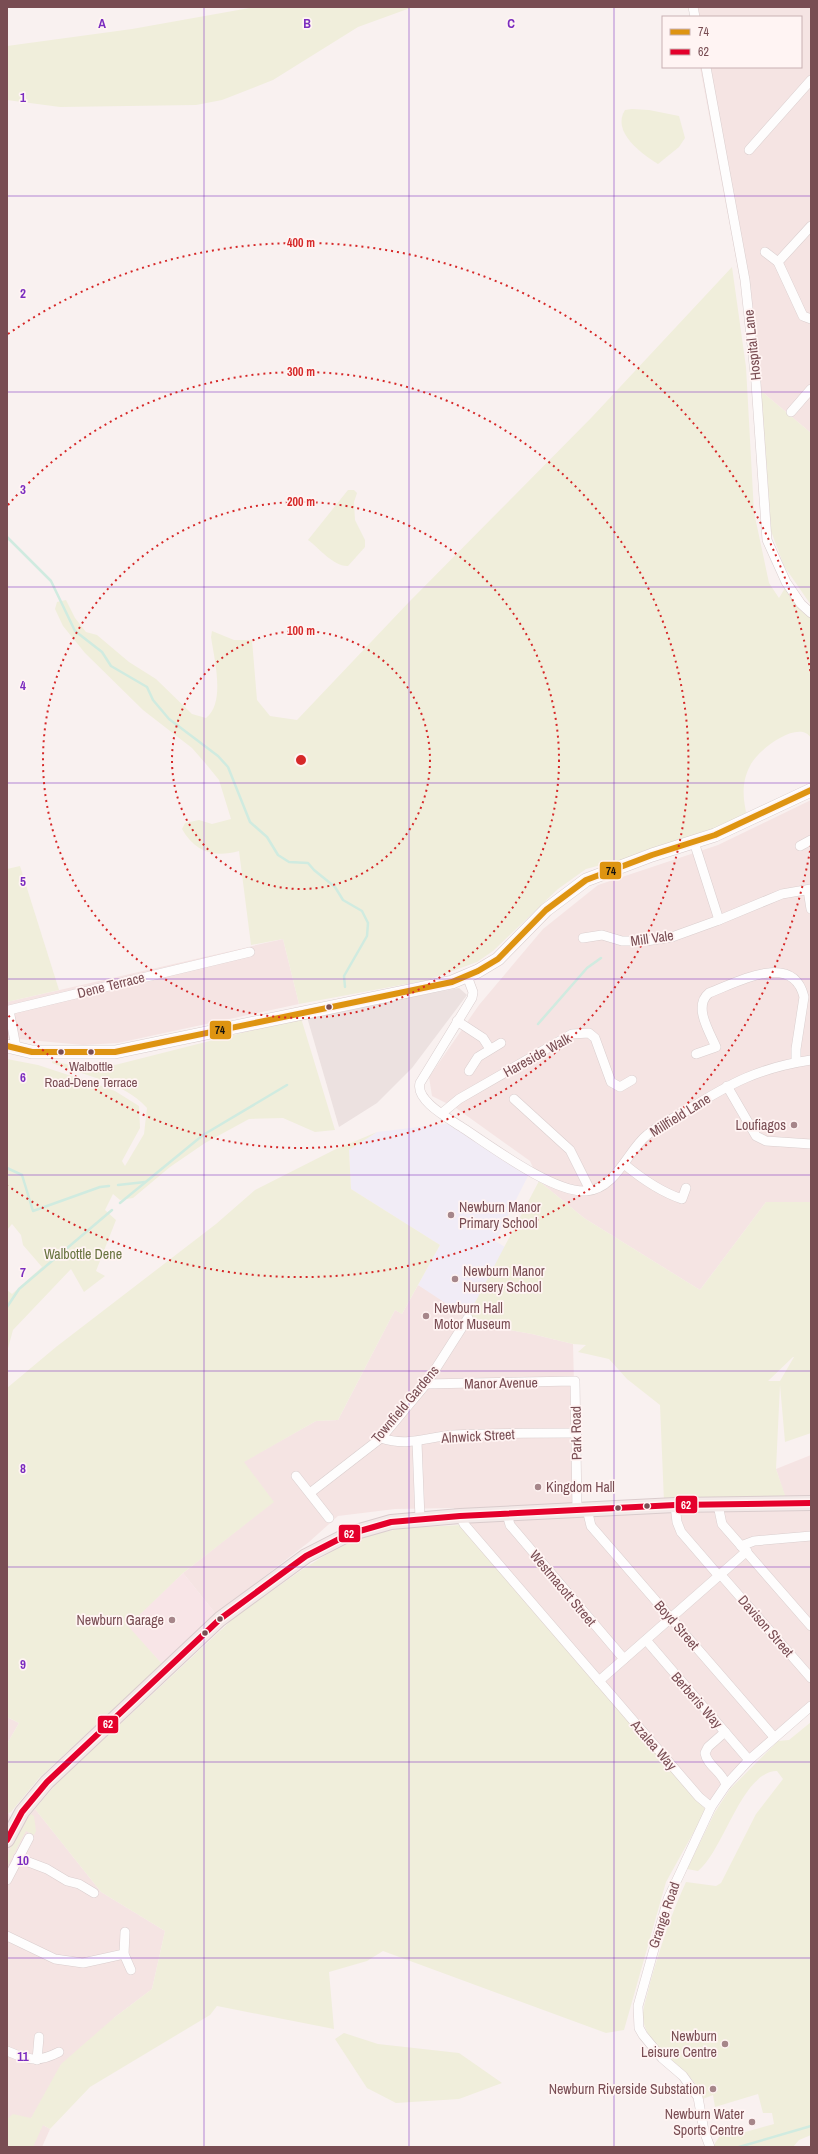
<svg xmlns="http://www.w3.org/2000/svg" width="818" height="2154" font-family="'Archivo Narrow',sans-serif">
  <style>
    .residential { fill: #f5e4e3 }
    .commercial { fill: #f8e5e7 }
    .industrial { fill: #ece1e0 }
    .education { fill: #f1ecf6 }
    .green { fill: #f0eedb; fill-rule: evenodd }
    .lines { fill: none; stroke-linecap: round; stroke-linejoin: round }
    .stream { stroke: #d0ebe0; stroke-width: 2.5 }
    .street-casing { stroke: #dacece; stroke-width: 10 }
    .secondary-casing { stroke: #d9cccc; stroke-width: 14 }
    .primary-casing { stroke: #dacccd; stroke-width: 16 }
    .street { stroke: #fefdfd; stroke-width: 9 }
    .secondary { stroke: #fefdfd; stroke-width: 13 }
    .primary { stroke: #f3e9e8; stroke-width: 14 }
    .bus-1-casing { stroke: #fff4f3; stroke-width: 9 }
    .bus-2-casing { stroke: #fff4f3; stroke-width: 9 }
    .bus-1 { stroke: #de9411; stroke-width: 6 }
    .bus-2 { stroke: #e4002b; stroke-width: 6 }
    .grid { fill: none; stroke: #7b2cbf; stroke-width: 1; stroke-opacity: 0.55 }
    .ring { fill: none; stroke: #d62828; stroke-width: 2; stroke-dasharray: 2 4 }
    .bus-dot { fill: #794d53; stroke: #fff4f3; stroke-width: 1.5 }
    .poi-dot { fill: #a6868a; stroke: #fff4f3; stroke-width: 1.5 }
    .labels { text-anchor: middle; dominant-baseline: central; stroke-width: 3.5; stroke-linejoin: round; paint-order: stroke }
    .bus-label { font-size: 13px; fill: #794d53; stroke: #fff4f3 }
    .street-label { font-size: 14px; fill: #794d53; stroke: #fff4f3 }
    .poi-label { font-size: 14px; fill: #794d53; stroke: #fff4f3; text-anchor: end }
    .park-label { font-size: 14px; fill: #68733f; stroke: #fff4f3 }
    .grid-label { font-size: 13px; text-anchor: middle; font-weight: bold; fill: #7b2cbf; stroke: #fff4f3; stroke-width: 3.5; stroke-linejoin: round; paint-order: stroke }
    .centre { fill: #d62828; stroke: #fff4f3; stroke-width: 2 }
    .ring-label { font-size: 12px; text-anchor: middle; font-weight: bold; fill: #d62828; stroke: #fff4f3; stroke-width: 3.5; stroke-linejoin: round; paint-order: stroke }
    .line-badge { stroke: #fff4f3; stroke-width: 1.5 }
    .badge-label { font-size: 11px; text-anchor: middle; font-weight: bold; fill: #fff }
    .pale-badge-label { font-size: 11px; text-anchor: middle; font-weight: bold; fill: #111 }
  </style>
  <rect width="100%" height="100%" fill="#f9f1f0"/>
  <g class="residential">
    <path d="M689,7h122v426l-50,-42 -61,-324h101v-50h-110z"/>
    <path d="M811,800v402h-45l-66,88 -116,-72 -45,-37 -9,-20 -74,-53 -24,-12 -3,-19 50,-72 64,-76 55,-44 120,-40z"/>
    <path d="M283,939l16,65 -181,39 -35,2 -76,-7v-36z"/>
    <path d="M418,1285l51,29 12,11 51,9 41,10 4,159 209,-3 -10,-31 35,-14v249l-44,37 -61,69 -245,-285 -7,-17 -59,1 -57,7 -29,26 -93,72 -33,-41 90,-71 -30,-40 73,-41 22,-1 57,-110 7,4z"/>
    <path d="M7,1717l12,6 -12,21z"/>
    <path d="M7,1809l3,8 12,8 13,-16 66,83 64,39 -13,58 -37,28 -84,101 19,11 -8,18h-35z"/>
  </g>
  <path class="commercial" d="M183,1573l33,41 -54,50 -35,-38z"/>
  <path class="industrial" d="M459,988l8,7 -55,73 -35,35 -38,24 -32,-110z"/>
  <path class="education" d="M452,1123l76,53 -33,65 10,6 -37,71 -50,-33 22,-40 -89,-56 -2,-39 28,-18z"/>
  <g class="green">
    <path d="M255,7h158l-55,20 -85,53 -51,20 -26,5 -136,2 -53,-7v-54l125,-17z"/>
    <path d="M632,109l17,1 30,6 6,22 -6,9 -21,17c-16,-10 -47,-32 -33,-54z"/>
    <path d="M732,267l14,100 8,145 15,71 10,15 6,-10 13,18 13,12v120c-12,-20 -55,13 -61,28 -9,17 -7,33 -3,50l-72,29 -89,24 -28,20 -65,62 -16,11 -49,18 -129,24 -16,-65 -32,6 -12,-94c-25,7 -44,1 -57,-22l3,-6 14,-3 13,4 19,-5 -12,-39 -13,-16 -14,-16 -49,-38 -58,-57 -22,-27 -8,-17 2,-7 9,-2 9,18 11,14 11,3 32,27 27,17 36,35 14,4c20,-15 8,-60 5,-81l1,-6 22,9h18l5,60 13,16 27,4 112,-118 183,-185z"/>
    <path d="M761,391l50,42v172l-27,-39 -13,-35z"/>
    <path d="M348,490h6l3,3 -3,9 1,18 10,20v7l-17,19c-14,1 -29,-18 -40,-26z"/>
    <path d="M20,866l39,124 -52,12v-133z"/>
    <path d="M301,1018l34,112 -20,2 -32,-14 -34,1 -44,24 -35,24 -37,31 -13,2 -7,-6 -8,16 11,10 -20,51 9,5 -21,16 -13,-23 -58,61 -6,22v-62l5,4 30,-27 -19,-22 -2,-10 -9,-11 -5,6v-171l31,6 61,20 16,6 24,15 1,22 -18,33 3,5 19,-32 3,-26c-23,-26 -64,-33 -95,-45v-2l28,6 30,-4 5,2z"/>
    <path d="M377,1132l-28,18 2,39 89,56 -38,69 -7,-4 -57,110 -22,1 -72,41 30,40 -91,71 -55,53 34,38 -123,114 -28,34 -4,2v-70l12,-21 -12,-6v-329l49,-41 160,-123 39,-34 79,-40z"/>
    <path d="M539,1181l45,37 116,72 66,-88h45v231l-26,9 -5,-57 -4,84 11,32 -123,1 -4,-97 -33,-26 -18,-20 -31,-7 8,-7 -13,-1 -41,-10 -51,-9 -12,-11zM794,1357l-14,24h-12l25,-24z"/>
    <path d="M461,1525l245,285 -40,72 -42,148 -18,3 -223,-82 -16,10 -38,11 5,57 -117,-23 -7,9 -120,72 -40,42 -7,-4 -10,22h-26v-28l6,-5 18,4 30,-54 54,-47 37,-28 13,-58 -64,-39 -66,-83 21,-25 179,-167 68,-48 50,-31 51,-10z"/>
    <path d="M811,1722v413l-12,5 -6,7h-78v-4l5,-7 18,-2 36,-10 -2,-11h-9l-5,-19 -43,13 -2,-12 -10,4c-7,-25 -36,-38 -50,-58 -6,-7 -11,-18 -10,-28 1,-10 5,-20 7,-30 10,-34 21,-69 36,-101l30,4 5,-3 35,-69 27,-35 -6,-8c-35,0 -54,81 -79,100l-11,-2 28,-57 15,-23 48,-48 11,-1z"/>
    <path d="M31,1814l3,2 2,15 -2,4 -8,-4 -19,36c0,-19 12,-38 24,-53z"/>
    <path d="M344,2033l34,11 81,9 43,30 -43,16 -63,4 -29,-15 -32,-49z"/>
  </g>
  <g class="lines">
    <g class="stream">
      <path d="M7,537l44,44 24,50 27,21 9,14 36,21 6,13 16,19 49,37 10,11 22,55 17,15 11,18 11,7 19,1 6,7 21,17 8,13 19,11 6,12 -1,13 -23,40 1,11"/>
      <path d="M538,1024l49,-56 14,-10"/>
      <path d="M7,1168l15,7 11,36 67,-24 9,-1"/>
      <path d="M118,1185l27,-3"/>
      <path d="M120,1203l83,-68 84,-50"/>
      <path d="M7,1307l12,-18 93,-79"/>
      <path d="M739,2147l72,-21"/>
    </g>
    <defs>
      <g id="street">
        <path d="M693,7l2,10"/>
        <path d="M706,67l39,213 11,103 11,157 19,42 15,22 10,9"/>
        <path d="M749,150l62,-70"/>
        <path d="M811,226l-33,36 25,54 8,3"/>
        <path d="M765,252l13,10"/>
        <path d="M791,412l20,-23"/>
        <path d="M694,842l25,78"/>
        <path d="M800,846l11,-6"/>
        <path d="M808,890l3,19"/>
        <path d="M583,938l19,-3 20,6h24l26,-4 47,-17 63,-26 29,-5"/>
        <path d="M467,976l6,16 -1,6 -52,85c-5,18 30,36 43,45 28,18 90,65 123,63 30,-2 42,-41 61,-56 12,-10 26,-17 39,-24 45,-28 72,-43 125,-51"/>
        <path d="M457,1021l26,17 7,11"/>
        <path d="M16,1047l-7,-37 241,-58"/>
        <path d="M696,1054l20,-7c-7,-16 -23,-41 -7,-54 29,-11 84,-42 95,4l-8,52v13"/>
        <path d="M469,1071l9,-14 23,-14"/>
        <path d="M727,1086l29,50 10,5 45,3"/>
        <path d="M514,1099l56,51 20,40"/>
        <path d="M442,1113l17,-14 113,-65 17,-1 6,5 16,44 9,5 12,-7"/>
        <path d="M624,1164c18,15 37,28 58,35l4,-11"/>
        <path d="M426,1384l149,-3 2,129"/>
        <path d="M381,1438c27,9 46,-1 72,-3 41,-2 83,-2 124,-2"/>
        <path d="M417,1442l3,77"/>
        <path d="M296,1476l33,42"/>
        <path d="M310,1493l71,-55 45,-54 42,-66"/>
        <path d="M675,1505l2,17 4,10 38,44"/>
        <path d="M718,1505l4,19 89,102"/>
        <path d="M587,1509l4,17 183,211"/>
        <path d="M507,1514l3,11 114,134"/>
        <path d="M460,1516l4,8 235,273 12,10"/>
        <path d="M741,1546l13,-5 57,-5"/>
        <path d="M721,1575l90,103"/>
        <path d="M646,1640l103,120"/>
        <path d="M599,1681l148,-130"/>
        <path d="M725,1732l-17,15 -3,6c2,13 18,19 21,32"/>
        <path d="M18,1858l29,11 20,12 12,3 15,9"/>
        <path d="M7,1880l22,-42"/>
        <path d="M125,1932l-1,22 7,16"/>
        <path d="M7,1936l48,23 28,4 41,-9"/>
        <path d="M7,2051c21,9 31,12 52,1"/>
        <path d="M37,2060l2,-23"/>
        <path d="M710,2147l-6,-16 -6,-34 -15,-21 -21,-18 -19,-23 -4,-7 -1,-22 30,-107 43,-92 15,-22 23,-25 62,-54"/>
      </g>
      <path id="secondary" d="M7,1046l25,6h83l337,-70 26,-11 20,-12 48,-49 40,-30 66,-25 63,-20 96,-45"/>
      <path id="primary" d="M7,1840l15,-28 25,-30 173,-163 86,-63 43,-22 42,-12 69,-6 215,-11 136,-2"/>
    </defs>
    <use href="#street" class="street-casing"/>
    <use href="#secondary" class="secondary-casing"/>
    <use href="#primary" class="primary-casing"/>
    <use href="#street" class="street"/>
    <use href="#secondary" class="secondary"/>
    <use href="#primary" class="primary"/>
    <defs>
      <path id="bus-1" d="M7,1046l25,6h83l337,-70 26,-11 20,-12 48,-49 40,-30 66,-25 63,-20 96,-45"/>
      <path id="bus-2" d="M7,1840l15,-28 25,-30 173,-163 86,-63 43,-22 42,-12 69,-6 215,-11 136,-2"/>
    </defs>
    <use href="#bus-1" class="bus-1-casing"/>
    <use href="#bus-2" class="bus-2-casing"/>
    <use href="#bus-1" class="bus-1"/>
    <use href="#bus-2" class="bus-2"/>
  </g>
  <path class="grid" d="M204,7v2140M409,7v2140M614,7v2140M7,196h804M7,392h804M7,587h804M7,783h804M7,979h804M7,1175h804M7,1371h804M7,1567h804M7,1762h804M7,1958h804"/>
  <g class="ring">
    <circle cx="301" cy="760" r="129"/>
    <circle cx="301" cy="760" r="258"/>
    <path d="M8 505A388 388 0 1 1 8 1015"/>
    <path d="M811 845A517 517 0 0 1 8 1186M8 334A517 517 0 0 1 811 675"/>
  </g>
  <g class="bus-dot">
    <circle cx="329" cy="1007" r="3.5"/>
    <circle cx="61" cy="1052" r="3.5"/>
    <circle cx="91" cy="1052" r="3.5"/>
    <circle cx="647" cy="1506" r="3.5"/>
    <circle cx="618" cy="1508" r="3.5"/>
    <circle cx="220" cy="1619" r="3.5"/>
    <circle cx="205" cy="1633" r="3.5"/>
  </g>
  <g class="poi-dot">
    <circle cx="794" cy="1125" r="4"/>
    <circle cx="451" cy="1215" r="4"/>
    <circle cx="455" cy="1279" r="4"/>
    <circle cx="426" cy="1316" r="4"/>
    <circle cx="538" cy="1487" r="4"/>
    <circle cx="172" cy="1620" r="4"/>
    <circle cx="725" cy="2044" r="4"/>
    <circle cx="713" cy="2089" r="4"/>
    <circle cx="752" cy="2122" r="4"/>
  </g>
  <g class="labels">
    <g class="bus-label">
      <text x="91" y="1066">Walbottle<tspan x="91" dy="16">Road-Dene Terrace</tspan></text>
    </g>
    <g class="street-label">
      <text transform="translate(752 345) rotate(-96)">Hospital Lane</text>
      <text transform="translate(652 938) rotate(-8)">Mill Vale</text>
      <text transform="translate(111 985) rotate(-14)">Dene Terrace</text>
      <text transform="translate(537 1055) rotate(-29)">Hareside Walk</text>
      <text transform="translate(680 1115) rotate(-32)">Millfield Lane</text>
      <text transform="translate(501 1383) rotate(-1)">Manor Avenue</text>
      <text transform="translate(405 1404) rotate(-50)">Townfield Gardens</text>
      <text transform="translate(576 1433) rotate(-91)">Park Road</text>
      <text transform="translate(478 1436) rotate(-3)">Alnwick Street</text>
      <text transform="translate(563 1588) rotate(50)">Westmacott Street</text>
      <text transform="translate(677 1625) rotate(49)">Boyd Street</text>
      <text transform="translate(766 1626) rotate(49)">Davison Street</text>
      <text transform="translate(697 1700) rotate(49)">Berberis Way</text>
      <text transform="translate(654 1745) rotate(49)">Azalea Way</text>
      <text transform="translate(664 1915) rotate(-71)">Grange Road</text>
    </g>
    <g class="poi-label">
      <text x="786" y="1125">Loufiagos</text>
      <text x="459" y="1207" text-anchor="start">Newburn Manor<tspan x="459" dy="16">Primary School</tspan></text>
      <text x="463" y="1271" text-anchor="start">Newburn Manor<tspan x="463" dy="16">Nursery School</tspan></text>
      <text x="434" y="1308" text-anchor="start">Newburn Hall<tspan x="434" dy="16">Motor Museum</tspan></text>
      <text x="546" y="1487" text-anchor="start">Kingdom Hall</text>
      <text x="164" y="1620">Newburn Garage</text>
      <text x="717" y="2036">Newburn<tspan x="717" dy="16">Leisure Centre</tspan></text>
      <text x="705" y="2089">Newburn Riverside Substation</text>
      <text x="744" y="2114">Newburn Water<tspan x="744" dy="16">Sports Centre</tspan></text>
    </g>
    <g class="park-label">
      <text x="83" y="1254">Walbottle Dene</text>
    </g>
  </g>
  <g class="grid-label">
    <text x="102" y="28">A</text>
    <text x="307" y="28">B</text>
    <text x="511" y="28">C</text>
    <text x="23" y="102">1</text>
    <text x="23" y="298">2</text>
    <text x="23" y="494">3</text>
    <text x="23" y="690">4</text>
    <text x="23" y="886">5</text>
    <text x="23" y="1082">6</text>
    <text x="23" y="1277">7</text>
    <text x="23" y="1473">8</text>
    <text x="23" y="1669">9</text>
    <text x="23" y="1865">10</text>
    <text x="23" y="2061">11</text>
  </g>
  <circle cx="301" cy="760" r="6" class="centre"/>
  <g class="ring-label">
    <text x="301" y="247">400 m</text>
    <text x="301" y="376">300 m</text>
    <text x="301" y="506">200 m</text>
    <text x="301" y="635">100 m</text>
  </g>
  <g class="line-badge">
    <rect x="599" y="861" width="23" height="19" rx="4" fill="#de9411"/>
    <rect x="209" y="1020" width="23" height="20" rx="4" fill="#de9411"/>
    <rect x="675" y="1495" width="23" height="19" rx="4" fill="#e4002b"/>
    <rect x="338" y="1524" width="23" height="19" rx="4" fill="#e4002b"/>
    <rect x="97" y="1715" width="22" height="19" rx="4" fill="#e4002b"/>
  </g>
  <g class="badge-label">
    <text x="686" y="1509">62</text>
    <text x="349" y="1538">62</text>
    <text x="108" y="1728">62</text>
  </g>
  <g class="pale-badge-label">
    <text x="611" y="875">74</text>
    <text x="220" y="1034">74</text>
  </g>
  <rect width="818" height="2154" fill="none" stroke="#794d53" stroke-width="16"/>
  <rect x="662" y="16" width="140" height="52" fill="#fff4f3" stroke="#c9b1b3"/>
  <rect x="670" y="29" width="20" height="6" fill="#de9411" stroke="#c9b1b3"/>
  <text x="698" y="36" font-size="12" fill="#794d53">74</text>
  <rect x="670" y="49" width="20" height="6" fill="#e4002b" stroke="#c9b1b3"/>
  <text x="698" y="56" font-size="12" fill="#794d53">62</text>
</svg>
